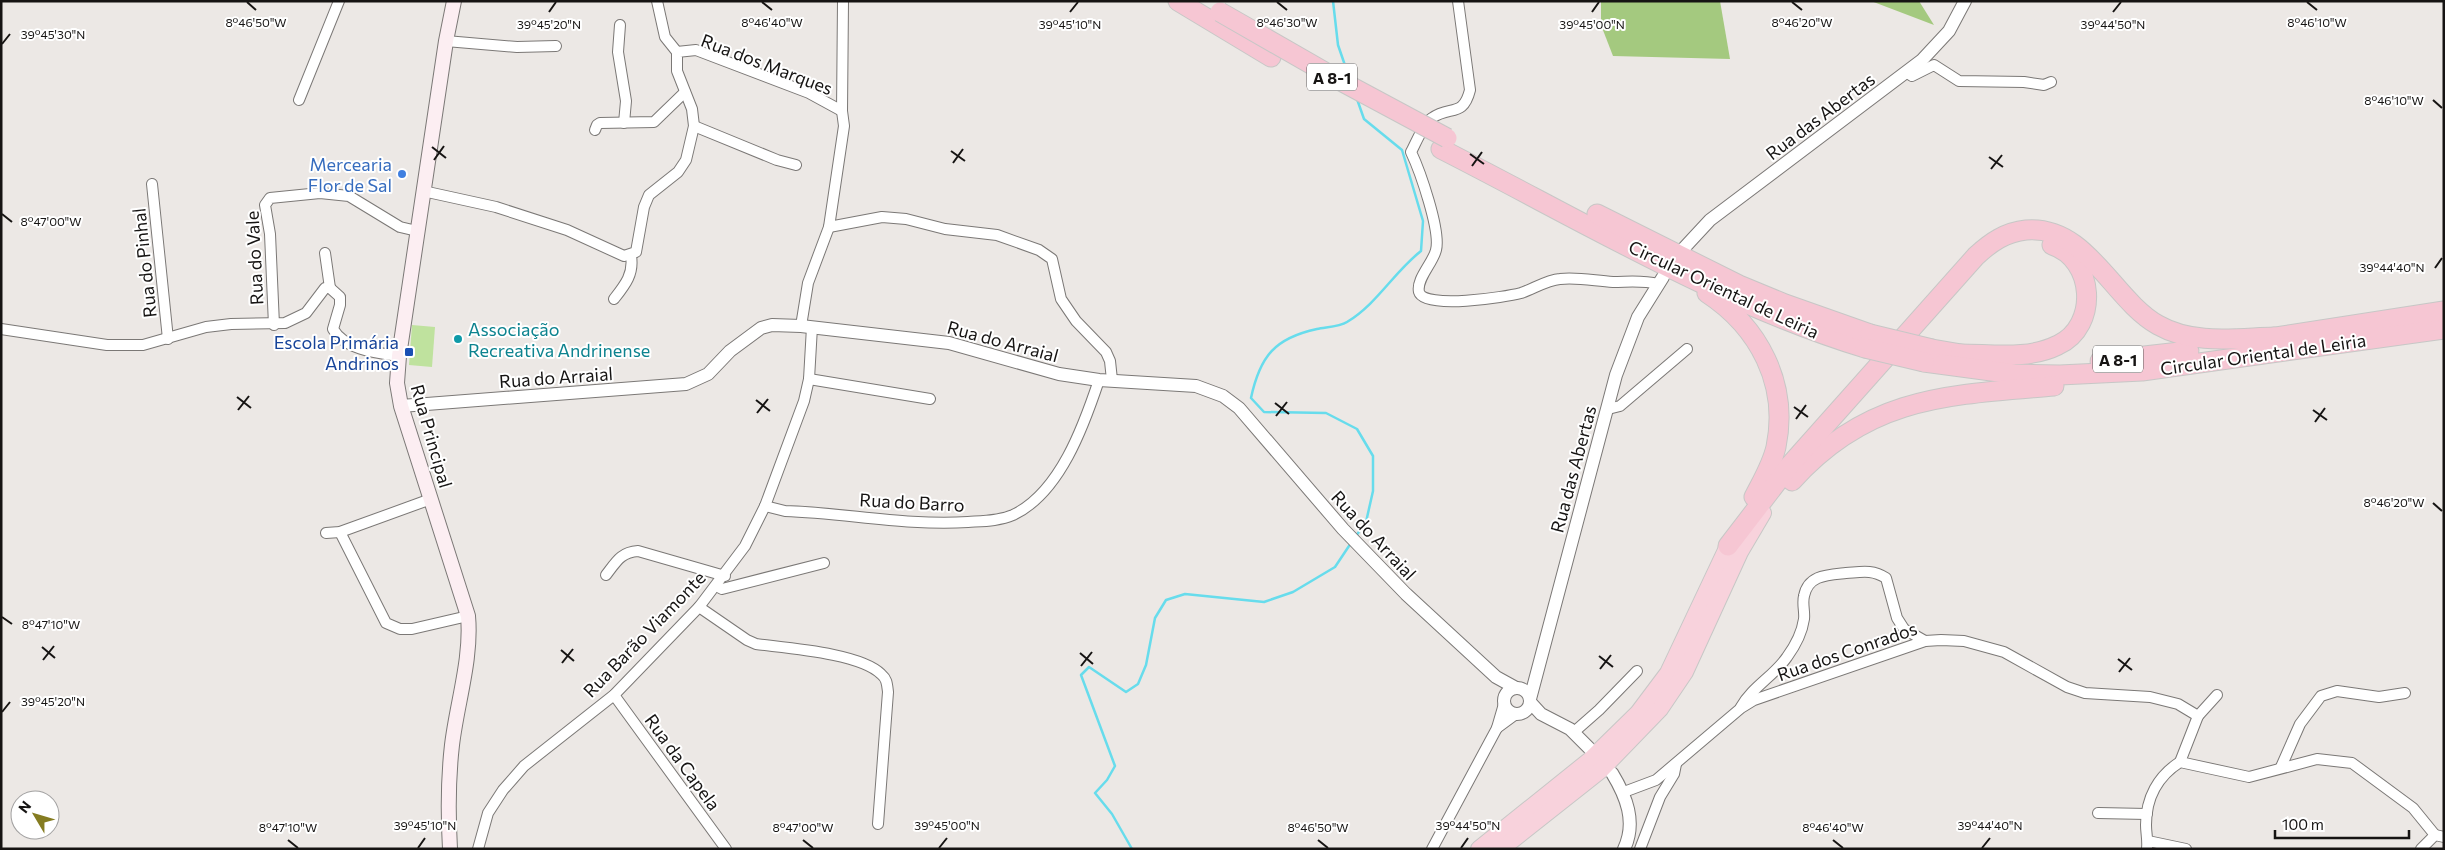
<svg xmlns="http://www.w3.org/2000/svg" width="2445" height="850" font-family="Commissioner,sans-serif">
  <style>
    .green { fill: #bfe29e }
    .forest { fill: #a4c97f }
    .lines { fill: none; stroke-linecap: round; stroke-linejoin: round }
    .stream { stroke: #67dcec; stroke-width: 2.5 }
    .minor-casing { stroke: #7b7876; stroke-width: 12 }
    .tertiary-casing { stroke: #7b7876; stroke-width: 14 }
    .secondary-casing { stroke: #7b7876; stroke-width: 16 }
    .trunk-casing { stroke: #c7c7c6; stroke-width: 18 }
    .motorway-casing { stroke: #c7c7c6; stroke-width: 21 }
    .minor { stroke: #fff; stroke-width: 10 }
    .tertiary { stroke: #fff; stroke-width: 12 }
    .secondary { stroke: #fceef2; stroke-width: 14 }
    .trunk { stroke: #f8d2dc; stroke-width: 16 }
    .motorway { stroke: #f6c6d3; stroke-width: 19 }
    .motorway-bridge-casing { stroke: #c7c7c6; stroke-width: 21; stroke-linecap: butt }
    .motorway-bridge { stroke: #f6c6d3; stroke-width: 19 }
    .ticks { fill: none; stroke: #161413; stroke-width: 2 }
    .shop-dot { fill: #3f7fe0; stroke: #fff; stroke-width: 2 }
    .culture-dot { fill: #0f9aa8; stroke: #fff; stroke-width: 2 }
    .transit-dot { fill: #1a4fb4; stroke: #fff; stroke-width: 2 }
    .labels { text-anchor: middle; dominant-baseline: central; stroke-width: 4; stroke-linejoin: round; paint-order: stroke }
    .shield { fill: #fff; stroke: #5c5a5a; stroke-width: 1 }
    .shield-label { font-size: 16px; font-weight: bold; fill: #161413 }
    .street-label { font-size: 18px; fill: #161413; stroke: #fff }
    .shop-label { font-size: 18px; fill: #366cbe; stroke: #fff; text-anchor: end }
    .culture-label { font-size: 18px; fill: #0d838f; stroke: #fff; text-anchor: start }
    .transit-label { font-size: 18px; fill: #164399; stroke: #fff; text-anchor: end }
    .ticks-label { font-size: 12px; text-anchor: middle; fill: #161413; stroke: #fff; stroke-width: 4; stroke-linejoin: round; paint-order: stroke }
  </style>
  <rect width="100%" height="100%" fill="#ece8e5"/>
  <path class="green" d="M412,325l23,2 -3,40 -23,-2z"/>
  <g class="forest">
    <path d="M1601,1h119l10,58 -117,-3 -12,-31z"/>
    <path d="M1871,1h48l15,24z"/>
  </g>
  <g class="lines">
    <g class="stream">
      <path d="M1333,1l5,44 11,32"/>
      <path d="M1356,536l10,-14 7,-31v-35l-16,-27 -31,-16 -62,-1 -13,-14c9,-42 24,-60 66,-69 9,-2 22,-2 30,-7 30,-18 47,-50 74,-71l2,-30 -21,-71 -38,-31 -7,-20"/>
      <path d="M1132,849l-20,-35 -17,-21 12,-13 8,-14 -34,-91 8,-8 37,25 12,-8 8,-19 9,-47 11,-18 19,-6 79,8 29,-10 42,-25 16,-24"/>
    </g>
    <defs>
      <g id="minor">
        <path d="M657,1l8,36 12,15"/>
        <path d="M1458,1l12,89c-7,28 -20,15 -38,28 -9,6 -16,25 -21,34 9,19 30,79 25,98 -3,13 -20,29 -17,42 5,18 87,5 102,1 12,-4 26,-13 39,-14 18,-2 35,2 53,3 15,0 29,-2 45,2"/>
        <path d="M620,25l-2,27 8,49 -2,22"/>
        <path d="M446,41l71,6 39,-1"/>
        <path d="M1906,72l6,4 22,-11 25,16 65,1 20,3 7,-3"/>
        <path d="M299,100l40,-99"/>
        <path d="M694,126l83,34 19,5"/>
        <path d="M595,130l2,-5 3,-2 54,-1 31,-30"/>
        <path d="M152,184l16,155"/>
        <path d="M423,191l73,16 71,23 57,26 12,-4 8,-45 5,-12 29,-23 8,-12 8,-34 -2,-17 -15,-38v-19l19,-2 113,43 33,18"/>
        <path d="M829,227l53,-10 24,2 39,10 52,6 42,15 13,9 9,40 15,22 30,31 4,9 2,19"/>
        <path d="M325,253l5,35"/>
        <path d="M614,299c11,-14 20,-25 17,-43"/>
        <path d="M274,325l-4,-91 -5,-29 5,-7 50,-5 29,3 51,31 17,4"/>
        <path d="M801,326l7,-43 21,-56 15,-101 -2,-15 1,-110"/>
        <path d="M1,329l106,16h36l63,-18 25,-3 54,-1 21,-10 19,-25h5l10,9v8l-7,24c12,21 44,24 66,27"/>
        <path d="M809,379l121,20"/>
        <path d="M1608,409l12,-3 67,-57"/>
        <path d="M765,506l20,5c61,2 122,15 183,11 15,-1 31,-1 45,-7 47,-22 71,-90 86,-135"/>
        <path d="M340,532l46,91 14,6h12l56,-13"/>
        <path d="M326,533l14,-1 91,-33"/>
        <path d="M606,575c10,-13 15,-23 32,-24l87,25"/>
        <path d="M716,586l6,3 102,-26"/>
        <path d="M699,607l48,33 9,4c30,4 104,9 125,30 6,5 6,10 7,18l-10,132"/>
        <path d="M614,695l112,154"/>
        <path d="M1741,707c11,-20 33,-31 46,-50 8,-11 15,-24 17,-38 1,-7 -2,-15 0,-23 4,-21 23,-21 42,-23 15,-1 26,-4 40,5l11,40 7,11 21,12"/>
        <path d="M2198,716l19,-21"/>
        <path d="M1497,728l19,-14"/>
        <path d="M1574,732l25,-22 38,-39"/>
        <path d="M2281,767l19,-43 21,-28 16,-5 42,6 26,-4"/>
        <path d="M1624,792l32,-12 85,-72 13,-8 171,-59 16,-1 23,1 40,11 63,35 18,6 65,4 28,7 20,12 -18,46"/>
        <path d="M2098,813l49,1"/>
        <path d="M2148,841l38,8"/>
        <path d="M478,849l10,-36 15,-23 21,-24 90,-71 85,-88 46,-61 20,-40 39,-105 5,-22 3,-52"/>
        <path d="M1432,849l65,-121 7,-24"/>
        <path d="M1640,849l20,-52 14,-23 2,-10"/>
        <path d="M2147,849c1,-9 -1,-16 -1,-24 0,-27 12,-49 34,-63l69,15 68,-18 35,4 61,45 22,27"/>
        <path d="M2421,849l14,-14 9,2"/>
      </g>
      <g id="tertiary">
        <path d="M1684,248l26,-28 212,-160 27,-29 16,-30"/>
        <path d="M401,406l285,-22 22,-10 22,-23 31,-23 11,-3 29,1 148,17 110,31 40,6 97,6 27,10 16,12 104,121 63,65 90,83 20,11"/>
        <circle cx="1517" cy="701" r="13"/>
        <path d="M1530,699l86,-324 22,-58 25,-40"/>
        <path d="M1530,702l11,12 29,15 19,19"/>
        <path d="M1612,773c14,23 25,49 12,76"/>
      </g>
      <path id="secondary" d="M450,849c-2,-35 -2,-69 2,-104 5,-42 20,-87 16,-129l-67,-210 -4,-23 2,-27 47,-315 8,-40"/>
      <g id="trunk">
        <path d="M1479,849l111,-89 48,-47 30,-40 60,-127"/>
        <path d="M1501,849l100,-79 59,-61 25,-37 55,-120 23,-39"/>
      </g>
      <g id="motorway">
        <path d="M1178,1l93,56"/>
        <path d="M1441,149c136,69 279,155 424,199"/>
        <path d="M1597,214l142,71 46,19 85,30"/>
        <path d="M1707,293c52,34 82,91 69,154 -4,18 -14,34 -22,50"/>
        <path d="M2263,339l181,-28"/>
        <path d="M1932,349l41,7"/>
        <path d="M1960,354c33,0 68,6 98,-9 41,-19 37,-86 -6,-100"/>
        <path d="M2100,361l89,-10"/>
        <path d="M1924,362l90,12 46,1 82,-4 302,-42"/>
        <path d="M1792,481c76,-85 156,-86 262,-95"/>
        <path d="M1728,546l62,-81 186,-209c15,-14 30,-24 50,-26 61,-5 86,69 132,95 35,20 78,13 116,12"/>
      </g>
    </defs>
    <use href="#minor" class="minor-casing"/>
    <use href="#tertiary" class="tertiary-casing"/>
    <use href="#secondary" class="secondary-casing"/>
    <use href="#trunk" class="trunk-casing"/>
    <use href="#motorway" class="motorway-casing"/>
    <use href="#minor" class="minor"/>
    <use href="#tertiary" class="tertiary"/>
    <use href="#secondary" class="secondary"/>
    <use href="#trunk" class="trunk"/>
    <use href="#motorway" class="motorway"/>
    <defs>
      <g id="motorway-bridge">
        <path d="M1220,12l117,67 110,59"/>
        <path d="M1870,334l62,15"/>
        <path d="M1865,348l59,14"/>
      </g>
    </defs>
    <use href="#motorway-bridge" class="motorway-bridge-casing"/>
    <use href="#motorway-bridge" class="motorway-bridge"/>
  </g>
  <path class="ticks" d="M247,2l9,8M762,2l10,8M1277,2l10,8M1792,2l10,8M2307,2l10,8M549,12l7,-10M1070,12l8,-10M1592,12l7,-10M2113,12l8,-10M2,44l8,-10M2433,100l9,8M432,147l14,11M951,151l14,10M1470,154l14,10M1989,157l14,10M434,160l10,-14M953,163l10,-14M1472,166l10,-14M1991,169l11,-14M2,214l10,8M2435,268l7,-10M237,397l14,11M756,400l14,11M1275,403l14,11M1794,407l14,10M238,410l11,-14M2313,410l14,10M757,413l11,-14M1276,416l11,-14M1796,419l10,-14M2315,422l10,-14M2433,503l9,8M2,617l10,7M42,647l13,11M561,650l13,11M1080,653l13,11M1599,656l14,11M2118,659l14,11M43,660l11,-14M562,663l11,-14M1081,666l11,-14M1600,669l11,-14M2119,672l11,-14M2,712l8,-10M288,840l10,8M803,840l10,8M1318,840l10,8M1833,840l10,8M418,848l7,-10M939,848l8,-10M1461,848l7,-10M1982,848l8,-10"/>
  <circle class="shop-dot" cx="402" cy="174" r="5"/>
  <circle class="culture-dot" cx="458" cy="339" r="5"/>
  <rect class="transit-dot" x="404" y="347" width="10" height="10" rx="2.5"/>
  <g class="labels">
    <g class="shield">
      <rect x="1307" y="63.5" width="50" height="27" rx="4"/>
      <rect x="2093" y="345.5" width="50" height="27" rx="4"/>
    </g>
    <g class="shield-label">
      <text x="1332" y="77">A 8-1</text>
      <text x="2118" y="359">A 8-1</text>
    </g>
    <g class="street-label">
      <text transform="translate(767 64) rotate(21)">Rua dos Marques</text>
      <text transform="translate(1820 116) rotate(-37)">Rua das Abertas</text>
      <text transform="translate(254 258) rotate(-93)">Rua do Vale</text>
      <text transform="translate(144 263) rotate(-96)">Rua do Pinhal</text>
      <text transform="translate(1724 289) rotate(25)">Circular Oriental de Leiria</text>
      <text transform="translate(1003 341) rotate(15)">Rua do Arraial</text>
      <text transform="translate(2263 354) rotate(-8)">Circular Oriental de Leiria</text>
      <text transform="translate(556 377) rotate(-4)">Rua do Arraial</text>
      <text transform="translate(432 436) rotate(74)">Rua Principal</text>
      <text transform="translate(1573 469) rotate(-75)">Rua das Abertas</text>
      <text transform="translate(912 502) rotate(3)">Rua do Barro</text>
      <text transform="translate(1374 535) rotate(47)">Rua do Arraial</text>
      <text transform="translate(644 634) rotate(-46)">Rua Barão Viamonte</text>
      <text transform="translate(1847 651) rotate(-19)">Rua dos Conrados</text>
      <text transform="translate(683 762) rotate(54)">Rua da Capela</text>
    </g>
    <g class="shop-label">
      <text x="392" y="164">Mercearia<tspan x="392" dy="21">Flor de Sal</tspan></text>
    </g>
    <g class="culture-label">
      <text x="468" y="329">Associação<tspan x="468" dy="21">Recreativa Andrinense</tspan></text>
    </g>
    <g class="transit-label">
      <text x="399" y="342">Escola Primária<tspan x="399" dy="21">Andrinos</tspan></text>
    </g>
  </g>
  <g class="ticks-label">
    <text x="1287" y="27">8°46'30"W</text>
    <text x="1802" y="27">8°46'20"W</text>
    <text x="256" y="27">8°46'50"W</text>
    <text x="772" y="27">8°46'40"W</text>
    <text x="2317" y="27">8°46'10"W</text>
    <text x="549" y="29">39°45'20"N</text>
    <text x="1070" y="29">39°45'10"N</text>
    <text x="1592" y="29">39°45'00"N</text>
    <text x="2113" y="29">39°44'50"N</text>
    <text x="53" y="39">39°45'30"N</text>
    <text x="2394" y="105">8°46'10"W</text>
    <text x="51" y="226">8°47'00"W</text>
    <text x="2392" y="272">39°44'40"N</text>
    <text x="2394" y="507">8°46'20"W</text>
    <text x="51" y="629">8°47'10"W</text>
    <text x="53" y="706">39°45'20"N</text>
    <text x="425" y="830">39°45'10"N</text>
    <text x="947" y="830">39°45'00"N</text>
    <text x="1468" y="830">39°44'50"N</text>
    <text x="1990" y="830">39°44'40"N</text>
    <text x="288" y="832">8°47'10"W</text>
    <text x="803" y="832">8°47'00"W</text>
    <text x="1318" y="832">8°46'50"W</text>
    <text x="1833" y="832">8°46'40"W</text>
  </g>
  <rect width="2445" height="850" fill="none" stroke="#161413" stroke-width="5"/>
  <g transform="translate(35 815) rotate(308)"><circle r="24" fill="#ffffff" stroke="#a2a1a1"/>
  <path d="M0-4L9 19L0 12L-9 19Z" fill="#857c21"/>
  <text y="-8" font-size="14" font-weight="bold" text-anchor="middle" fill="#161413">N</text>
  </g>
  <path d="M2275 830v8h134v-8" fill="none" stroke="#161413" stroke-width="2.5"/>
  <text x="2282" y="830" font-size="15" fill="#161413" stroke="#ffffff" stroke-width="4" paint-order="stroke">100 m</text>
</svg>
